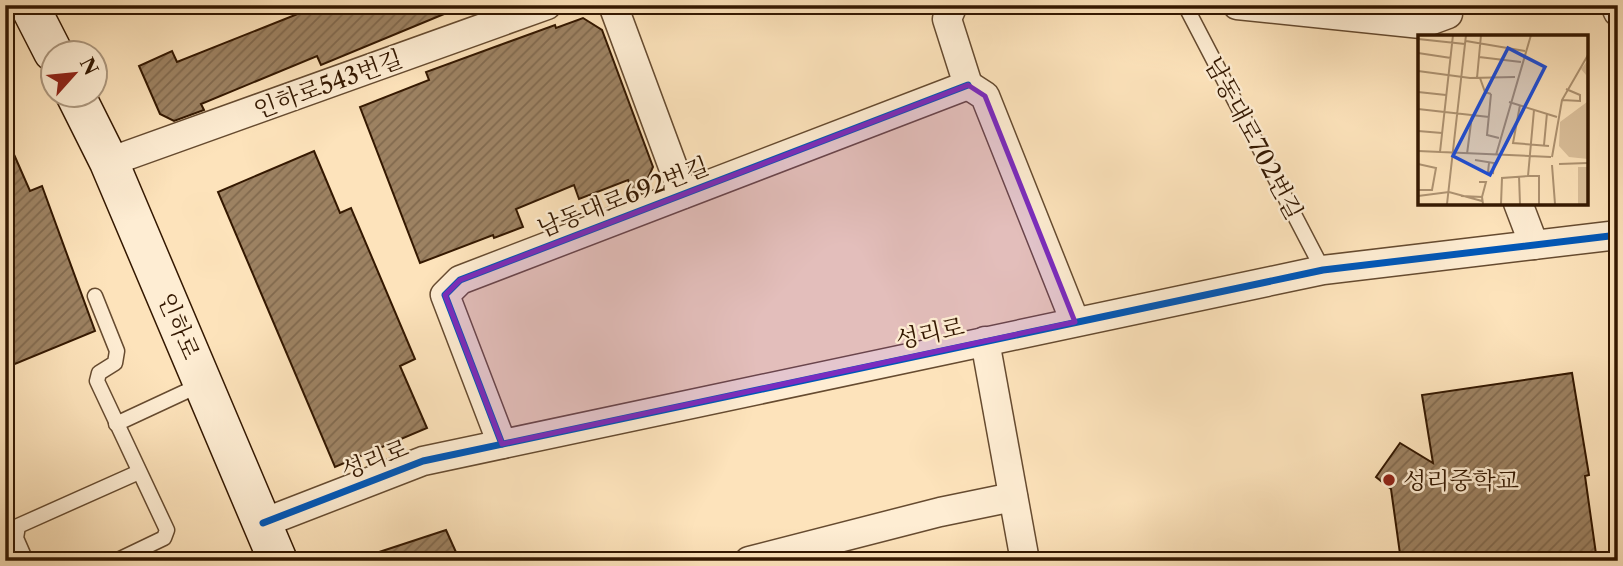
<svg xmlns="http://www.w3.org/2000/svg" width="1623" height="566" font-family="'Libre Caslon Text','Noto Serif KR',serif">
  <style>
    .building { fill: url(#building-hatch); stroke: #341801; stroke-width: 2 }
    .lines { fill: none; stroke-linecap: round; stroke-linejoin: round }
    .service-casing { stroke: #664b30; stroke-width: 17 }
    .minor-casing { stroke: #664b30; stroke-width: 31 }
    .secondary-casing { stroke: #341801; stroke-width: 41 }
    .service { stroke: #feedd3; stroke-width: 14 }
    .minor { stroke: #feedd3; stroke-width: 28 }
    .secondary { stroke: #feedd3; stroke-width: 38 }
    .cycleway-casing { stroke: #feedd3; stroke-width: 11 }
    .cycleway { stroke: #0057b8; stroke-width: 7 }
    .marked { fill: #7b2cbf; fill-opacity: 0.2; stroke: #7b2cbf; stroke-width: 5; stroke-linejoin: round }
    .poi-dot { fill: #8f2418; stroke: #feedd3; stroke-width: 2.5 }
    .labels { text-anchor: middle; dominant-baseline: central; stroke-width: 5; stroke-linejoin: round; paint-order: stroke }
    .street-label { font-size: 24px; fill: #341801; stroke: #feedd3 }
    .poi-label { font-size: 24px; fill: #341801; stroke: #feedd3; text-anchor: start }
    .inset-road { fill: none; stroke: #ad9271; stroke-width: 2 }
    .view { fill: #1d4ed8; fill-opacity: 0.15; stroke: #1d4ed8; stroke-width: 3.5 }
    .inset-edge { fill: none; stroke: #341801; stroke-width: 3.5 }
  </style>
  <defs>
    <pattern id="building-hatch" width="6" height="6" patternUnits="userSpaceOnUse" patternTransform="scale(1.75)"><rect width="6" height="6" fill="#9d8262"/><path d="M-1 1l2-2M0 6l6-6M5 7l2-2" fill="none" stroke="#81694e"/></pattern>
  </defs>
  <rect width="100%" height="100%" fill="#fde3bb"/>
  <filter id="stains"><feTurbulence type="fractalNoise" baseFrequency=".00286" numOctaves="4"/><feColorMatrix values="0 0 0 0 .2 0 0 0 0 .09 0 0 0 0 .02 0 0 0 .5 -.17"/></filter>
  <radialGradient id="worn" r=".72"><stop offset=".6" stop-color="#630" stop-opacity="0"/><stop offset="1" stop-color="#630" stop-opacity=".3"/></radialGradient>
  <g class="building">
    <path d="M320,5l141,2 -140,58 -4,-9 -116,48 3,6 -30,11 -14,-7 -21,-48 33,-15 5,11z"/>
    <path d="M583,18l19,12 51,137 -12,26 -7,3 -6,-16 -49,19 -5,-14 -58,24 7,18 -29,11 -1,-3 -73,28 -60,-156 69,-27 -3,-8 129,-47 1,3z"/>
    <path d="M5,134l25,57 12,-5 53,145 -90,37z"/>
    <path d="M314,151l26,62 11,-5 64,151 -15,7 27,62 -92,39 -117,-275z"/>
    <path d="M1572,373l17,102 -4,1 12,85h-196l-10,-72 -15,-12 24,-34 33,20 -11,-68z"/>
    <path d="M446,530l14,31h-92l-1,-5z"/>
  </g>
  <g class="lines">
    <defs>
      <g id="service">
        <path d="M1185,5l138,265"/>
        <path d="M95,296l22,55 -2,12 -16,10 -2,8 70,149 -3,8 -48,23"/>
        <path d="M116,424l86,-40"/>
        <path d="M26,561l-10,-23 2,-12 121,-54"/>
      </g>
      <g id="minor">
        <path d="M613,5l70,189"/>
        <path d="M953,5l-6,14 21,66"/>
        <path d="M1237,5l184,19 27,-10"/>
        <path d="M1615,5l3,7"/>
        <path d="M968,85l17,11 90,226"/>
        <path d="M109,162l438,-157"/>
        <path d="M1518,203l16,42"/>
        <path d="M985,341l40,220"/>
        <path d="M502,444l-57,-149 15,-15 508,-195"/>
        <path d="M263,523l160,-62 900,-191 295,-35"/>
        <path d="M749,561l191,-49 73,-15"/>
      </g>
      <g id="secondary">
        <path d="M29,5l24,47"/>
        <path d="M75,94l34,68 169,399"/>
      </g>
    </defs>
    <use href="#service" class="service-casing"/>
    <use href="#minor" class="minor-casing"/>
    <use href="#secondary" class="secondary-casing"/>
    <use href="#service" class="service"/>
    <use href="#minor" class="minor"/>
    <use href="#secondary" class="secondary"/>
    <defs>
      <g id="cycleway">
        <path d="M502,444l-57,-149 15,-15 508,-195"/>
        <path d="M263,523l160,-62 900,-191 295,-35"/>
      </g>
    </defs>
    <use href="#cycleway" class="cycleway-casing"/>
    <use href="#cycleway" class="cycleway"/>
  </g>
  <path class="marked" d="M968,85l17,11 90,226 -573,122 -57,-149 15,-15z"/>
  <circle class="poi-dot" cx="1389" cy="480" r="7"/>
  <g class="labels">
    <g class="street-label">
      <text transform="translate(328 84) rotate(-20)">인하로543번길</text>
      <text transform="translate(1254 138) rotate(62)">남동대로702번길</text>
      <text transform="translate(623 197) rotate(-21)">남동대로692번길</text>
      <text transform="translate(179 326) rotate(67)">인하로</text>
      <text transform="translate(930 333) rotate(-12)">성리로</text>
      <text transform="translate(375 459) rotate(-21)">성리로</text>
    </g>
    <g class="poi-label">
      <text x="1403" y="480">성리중학교</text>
    </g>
  </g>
  <g transform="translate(1418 35)">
    <rect width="170" height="170" fill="#fde3bb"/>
    <path d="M170,25v99l-19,-2 -10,-11 1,-24 27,-20 -1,-27 -5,-6zM160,132h10v37h-10z" fill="#dbc09b"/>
    <path class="inset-road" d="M0,4l47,5M48,6l59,10M0,18l33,5M61,22l42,5M0,36l52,7 45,-1M59,43l4,-43M62,43l5,14 6,2M0,57l28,3M73,59l-4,41 12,3M144,65l18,1v-6l-14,-6M91,67l48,15M102,70l-7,38 36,3M0,74l71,8M0,96l24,2M126,110l3,-32M0,116l133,6M22,117l13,-117M49,119l5,-39M78,120l35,-120M134,122l10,-57 26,-45M57,125l19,3 -1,10 -5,-1 1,-9M0,129l18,4 -4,22h-14M141,129l29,-1M134,130l3,39M101,141l1,28M110,141l6,-66M61,147h7l-4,15M0,161l31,-4 33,9M43,161l21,1 1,7M29,169l19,-169M83,169l1,-26 26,-2h11v28"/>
    <path class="view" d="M90,13l37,19 -55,108 -37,-19z"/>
    <rect width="170" height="170" class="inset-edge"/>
  </g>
  <rect width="1623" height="566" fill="none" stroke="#fde3bb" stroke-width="28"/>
  <rect x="7" y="7" width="1609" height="552" fill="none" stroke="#341801" stroke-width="3.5"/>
  <rect x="14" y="14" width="1595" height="538" fill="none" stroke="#341801" stroke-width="2"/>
  <g transform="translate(74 74) rotate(63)"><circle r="33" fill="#feedd3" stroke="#ad987f" stroke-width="2"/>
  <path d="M0-5L12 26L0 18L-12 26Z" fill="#8f2418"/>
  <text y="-10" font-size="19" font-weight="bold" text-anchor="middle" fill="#341801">N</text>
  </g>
  <rect width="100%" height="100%" filter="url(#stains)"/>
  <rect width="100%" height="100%" fill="url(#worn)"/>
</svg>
